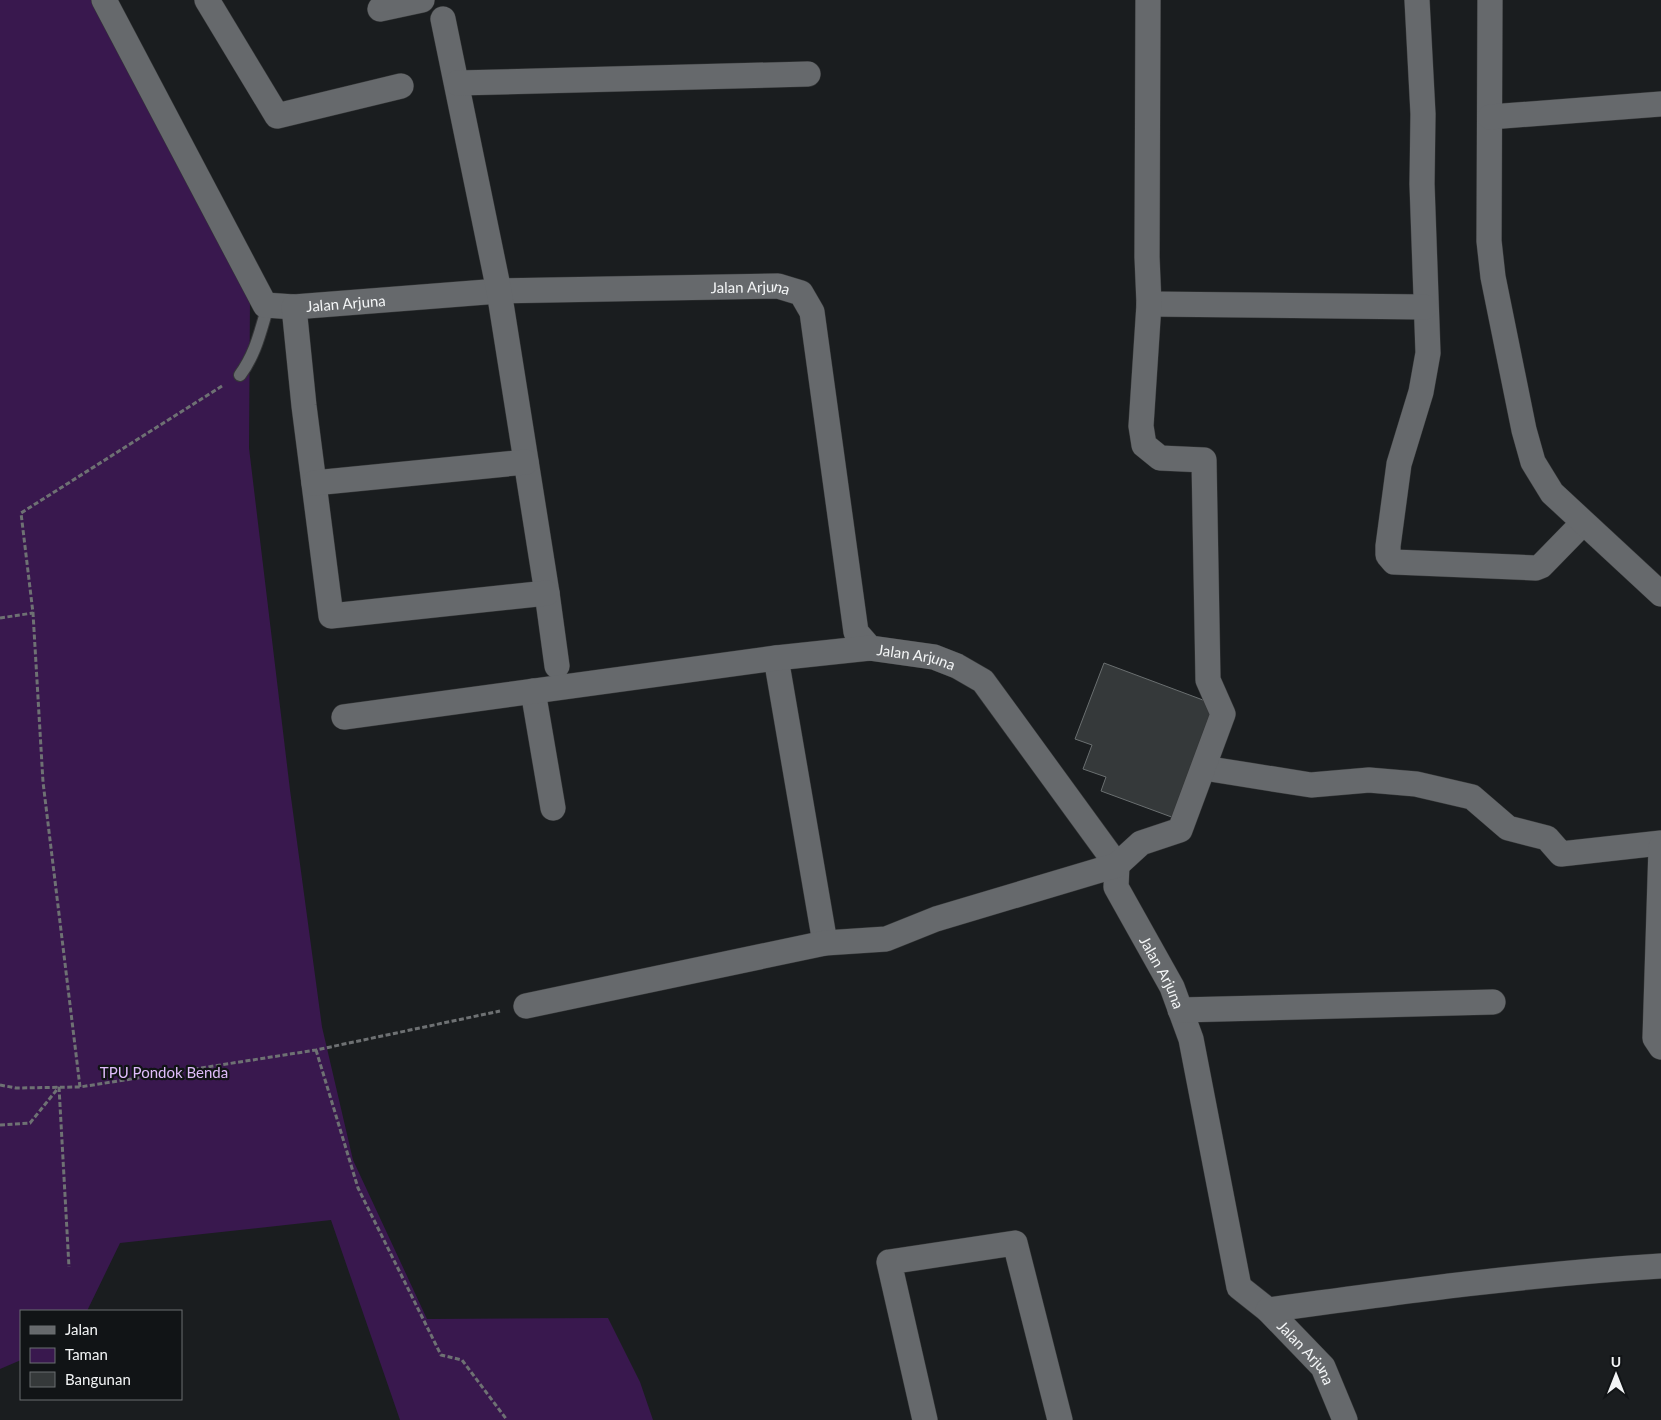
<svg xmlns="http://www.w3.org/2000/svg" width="1661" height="1420" font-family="Lato,sans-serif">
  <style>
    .green { fill: #39184e }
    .building { fill: #35393a; stroke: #6a6f70 }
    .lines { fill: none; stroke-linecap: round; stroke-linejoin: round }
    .service-casing { stroke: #353738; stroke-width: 14 }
    .minor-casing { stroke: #353738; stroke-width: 26 }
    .path { stroke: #6e7173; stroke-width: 3; stroke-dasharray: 5 2.5; stroke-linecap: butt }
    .service { stroke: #66696c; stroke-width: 12 }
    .minor { stroke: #66696c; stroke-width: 25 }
    .labels { text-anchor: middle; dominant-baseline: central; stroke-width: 4.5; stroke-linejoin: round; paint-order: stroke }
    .street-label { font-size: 15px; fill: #f3f5f6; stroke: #111416 }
    .park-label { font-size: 15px; fill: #dfbcfa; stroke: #111416 }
  </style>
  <rect width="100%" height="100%" fill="#1a1d1f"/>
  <path class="green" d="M0,0h95l155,297 -1,151 41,342 32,237 31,133 74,159 181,-1 32,64 13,38h-253l-69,-200 -211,23 -33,68h-66v49l-21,9z"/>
  <path class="building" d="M1104,663l115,43 -42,113 -76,-28 5,-14 -23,-8 9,-24 -17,-6z"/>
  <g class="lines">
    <defs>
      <path id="service" d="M240,375c16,-22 20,-43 28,-69"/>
      <g id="minor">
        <path id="s1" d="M104,0l161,305 29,2 205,-16 279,-5 23,7 11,19 44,320 14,16 64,9 23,9 26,15 134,184 -1,22 56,100 19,52 48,248 29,23 55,57 22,53"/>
        <path d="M207,0l70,116 124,-30"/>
        <path d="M1417,0l6,114 -1,70 6,169 -7,39 -22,72 -11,82v9l6,7 142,6 5,-2 42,-43"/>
        <path d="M1490,0l-1,241 4,36 31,153 9,32 19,31 109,101"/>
        <path d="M380,9l42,-9"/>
        <path d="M443,19l56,272 48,302 10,73"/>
        <path d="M457,83l351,-9"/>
        <path d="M1490,117l171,-13"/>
        <path d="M1149,304l276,3"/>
        <path d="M294,307l10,99 27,210 216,-23"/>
        <path d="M314,483l212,-21"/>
        <path d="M776,658l49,285"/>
        <path d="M533,691l20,117"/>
        <path d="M344,717l432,-59 94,-10"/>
        <path d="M1204,768l107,17 58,-5 47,4 56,13 36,31 39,10 14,16 100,-11"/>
        <path d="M1661,847l-6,191 6,9"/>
        <path d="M526,1006l299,-63 61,-4 50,-20 181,-54 24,-22 39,-13 43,-116 -15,-34 -4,-220 -44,-2 -16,-13 -3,-19 8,-122 -2,-47 1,-257"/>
        <path d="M1180,1010l313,-8"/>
        <path d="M1268,1310c131,-18 261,-36 393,-44"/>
        <path d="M925,1420l-36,-158 126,-19 45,177"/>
      </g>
    </defs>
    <use href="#service" class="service-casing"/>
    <use href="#minor" class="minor-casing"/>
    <g class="path">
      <path d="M222,386l-201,127 12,100 10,169 37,305 236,-37 184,-39"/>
      <path d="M0,618l33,-5"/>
      <path d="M316,1050l42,138 83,167 21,5 45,60"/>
      <path d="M0,1085l16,3 64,-1"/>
      <path d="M59,1087l10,180"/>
      <path d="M0,1125l30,-2 29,-36"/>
    </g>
    <use href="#service" class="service"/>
    <use href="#minor" class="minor"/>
  </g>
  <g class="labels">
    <g class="street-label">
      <text stroke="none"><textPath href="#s1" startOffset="831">Jalan Arjuna</textPath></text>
      <text stroke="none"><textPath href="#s1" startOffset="426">Jalan Arjuna</textPath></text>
      <text stroke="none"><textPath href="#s1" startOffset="1296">Jalan Arjuna</textPath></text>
      <text stroke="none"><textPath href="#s1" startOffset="1715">Jalan Arjuna</textPath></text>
      <text stroke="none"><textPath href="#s1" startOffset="2135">Jalan Arjuna</textPath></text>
    </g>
    <g class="park-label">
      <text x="164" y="1072">TPU Pondok Benda</text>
    </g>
  </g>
  <rect x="20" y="1310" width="162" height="90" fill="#111416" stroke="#6b6e70"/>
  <rect x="30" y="1326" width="25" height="8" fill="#66696c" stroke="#6b6e70"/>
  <text x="65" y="1335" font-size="15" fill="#f3f5f6">Jalan</text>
  <rect x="30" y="1348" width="25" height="15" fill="#39184e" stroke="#6b6e70"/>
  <text x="65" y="1360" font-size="15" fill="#f3f5f6">Taman</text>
  <rect x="30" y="1372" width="25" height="15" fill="#35393a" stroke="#6b6e70"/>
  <text x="65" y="1385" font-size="15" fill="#f3f5f6">Bangunan</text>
  <g transform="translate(1616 1375)" stroke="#111416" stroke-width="4" paint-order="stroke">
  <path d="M0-4L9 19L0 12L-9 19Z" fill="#f3f5f6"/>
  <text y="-8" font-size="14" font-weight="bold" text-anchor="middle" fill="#f3f5f6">U</text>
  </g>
</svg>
